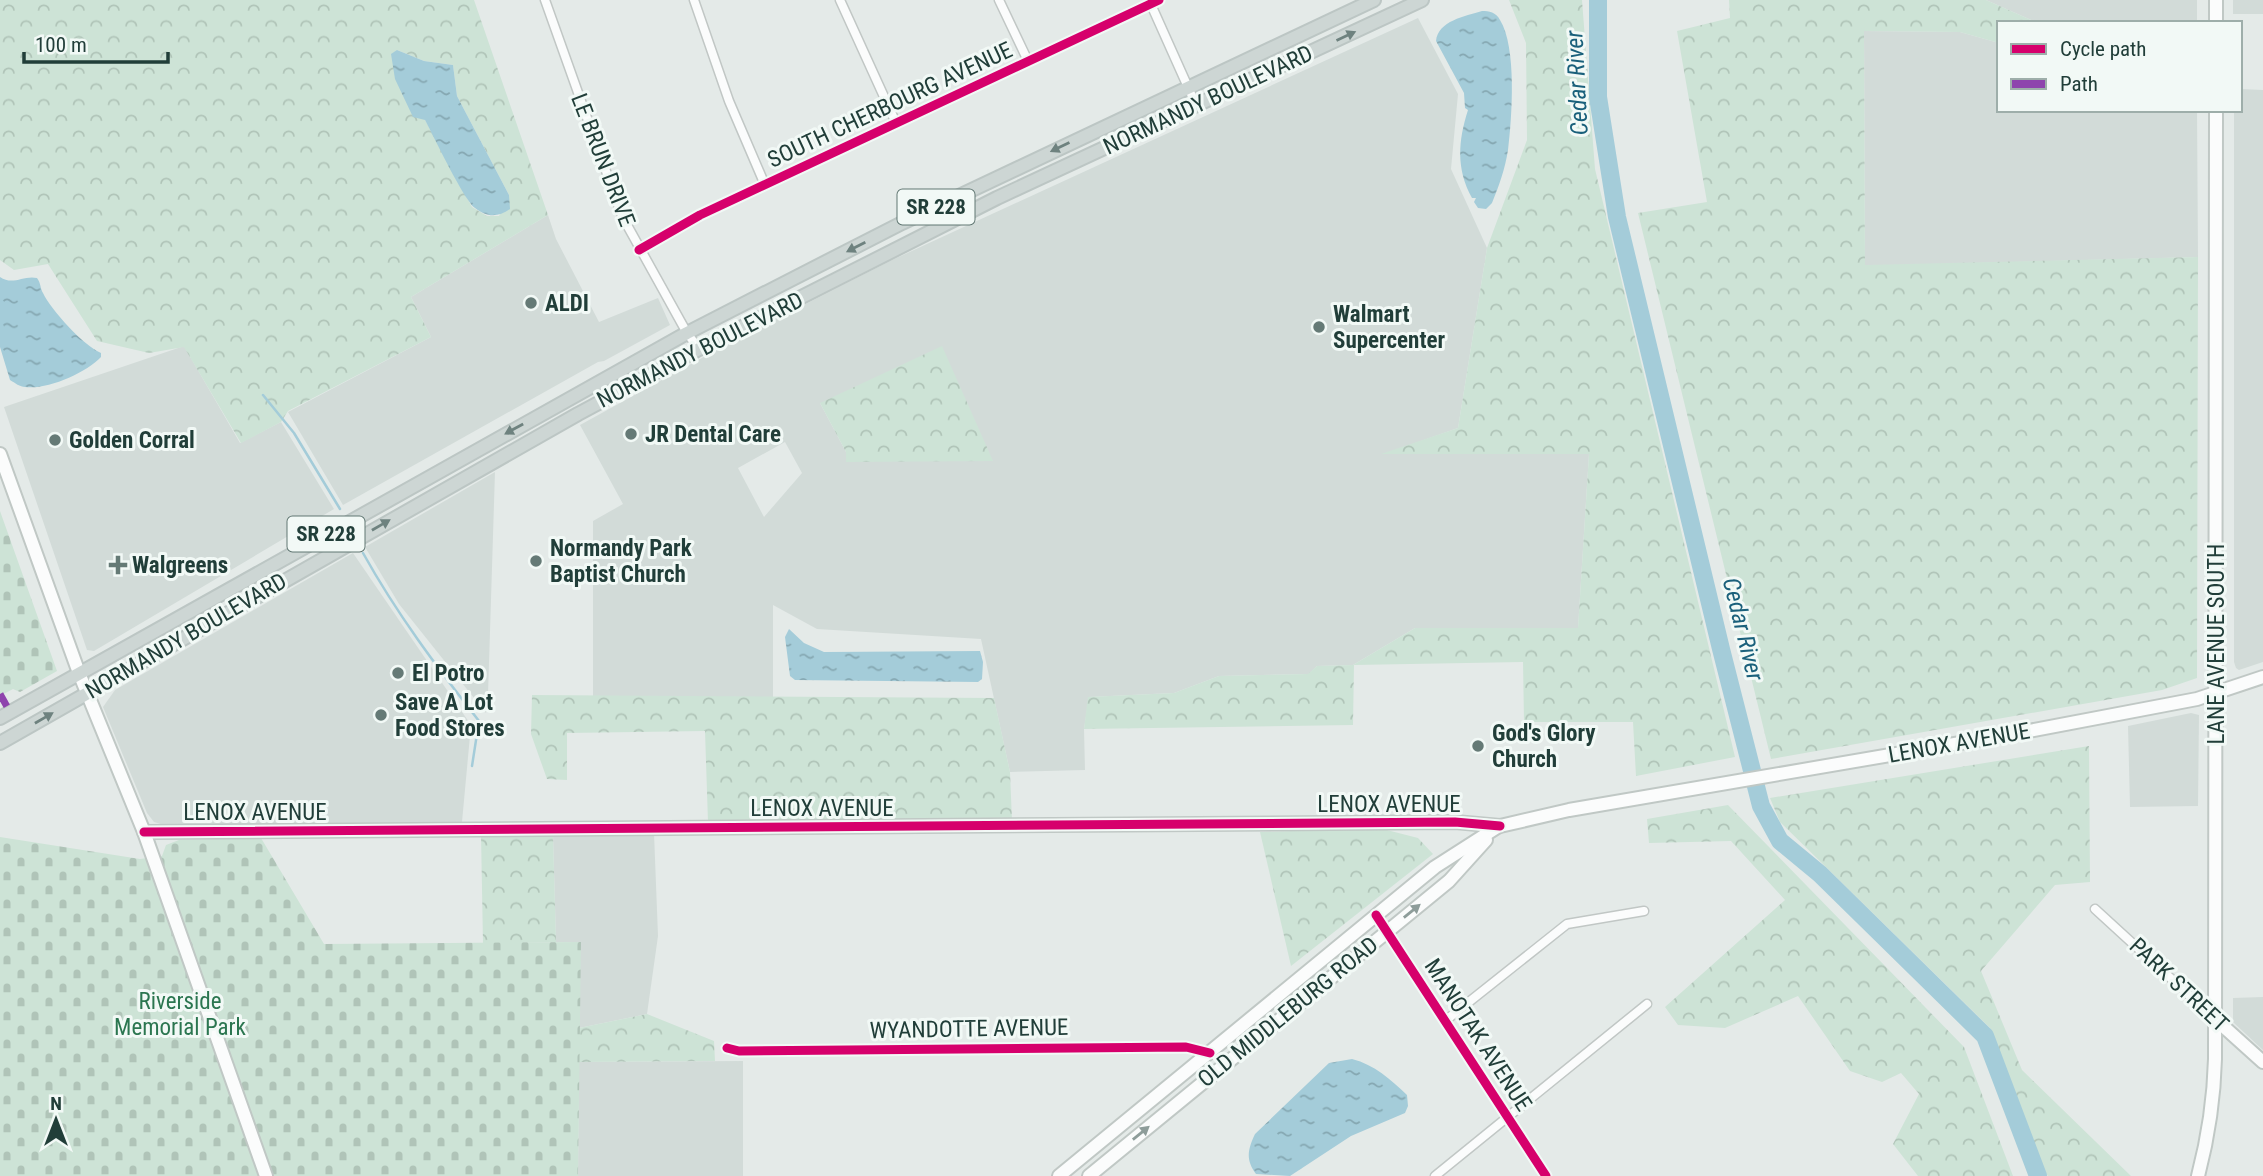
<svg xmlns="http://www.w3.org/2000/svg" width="2263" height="1176" font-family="'Roboto Condensed',sans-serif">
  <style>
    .built { fill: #d2dbd8; fill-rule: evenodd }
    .forest { fill: url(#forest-crowns); fill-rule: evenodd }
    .cemetery { fill: url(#cemetery-stones) }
    .water { fill: url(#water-ripples) }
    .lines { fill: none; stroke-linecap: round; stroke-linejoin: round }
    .stream { stroke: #a4ccd9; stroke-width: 2.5 }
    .river { stroke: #a4ccd9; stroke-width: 18 }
    .street-casing { stroke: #c1c7c5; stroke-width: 11 }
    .secondary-casing { stroke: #c0c8c5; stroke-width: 16 }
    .primary-casing { stroke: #bcc6c4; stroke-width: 16 }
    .street { stroke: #fbfcfc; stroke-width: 8 }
    .secondary { stroke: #fbfcfc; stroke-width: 12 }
    .primary { stroke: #cdd6d4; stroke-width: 12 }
    .quiet { stroke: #8e44ad; stroke-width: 7; stroke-dasharray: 14 7; stroke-linecap: butt }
    .cycleway-casing { stroke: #f2f9f6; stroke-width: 13 }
    .cycleway { stroke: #d6006c; stroke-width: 9 }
    .oneway { fill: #6e827f }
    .oneway2 { fill: #8e9d9a }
    .poi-dot { fill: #657a76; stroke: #f2f9f6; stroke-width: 2.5 }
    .labels { text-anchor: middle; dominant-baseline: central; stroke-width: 6; stroke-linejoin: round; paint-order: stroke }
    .shield { fill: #f2f9f6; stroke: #607672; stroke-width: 2 }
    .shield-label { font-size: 21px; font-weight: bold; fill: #213e39 }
    .street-label { font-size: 23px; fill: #213e39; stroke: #f2f9f6 }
    .poi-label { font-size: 23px; font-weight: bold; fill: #213e39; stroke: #f2f9f6; text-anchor: start }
    .park-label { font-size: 23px; fill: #2b7650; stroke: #f2f9f6 }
    .water-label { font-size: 24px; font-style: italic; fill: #1a607b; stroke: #f2f9f6 }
  </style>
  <defs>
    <pattern id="forest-crowns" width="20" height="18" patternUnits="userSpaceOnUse" patternTransform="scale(1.75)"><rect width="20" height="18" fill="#cde3d6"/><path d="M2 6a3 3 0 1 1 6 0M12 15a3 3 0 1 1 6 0" fill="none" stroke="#b0c4b8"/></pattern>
    <pattern id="cemetery-stones" width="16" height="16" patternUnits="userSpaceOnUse" patternTransform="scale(1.75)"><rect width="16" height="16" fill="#cde3d6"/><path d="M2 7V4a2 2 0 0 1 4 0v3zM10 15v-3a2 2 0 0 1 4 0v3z" fill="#b0c4b8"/></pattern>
    <pattern id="water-ripples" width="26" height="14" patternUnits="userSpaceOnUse" patternTransform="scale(1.75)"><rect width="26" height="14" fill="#a4ccd9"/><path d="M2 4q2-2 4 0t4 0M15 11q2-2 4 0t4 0" fill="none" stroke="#85a7b1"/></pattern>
  </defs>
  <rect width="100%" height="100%" fill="#e4eae8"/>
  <g class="built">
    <path d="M1986,0h211v23h-159z"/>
    <rect x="2233" y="0" width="30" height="14"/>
    <path d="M1418,18l40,76 -7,75 36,79 -29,180 -74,26h205l-11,174h-163l-62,37 -36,1 -8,8 -90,2 -45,17 -85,4 -5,32 1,41 -75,2 -29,-133 -164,-10 -44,-24v92h-180v-176l30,-17 -43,-79 151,-83 159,-81zM820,403l173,58h-147v-9zM785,442l17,31 -38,44 -26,-49z"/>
    <path d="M1864,31l96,1 39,11v67h198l1,147 -333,9z"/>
    <path d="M2240,89l23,1v572l-24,8 -3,-2 -2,-6v-552h6z"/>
    <path d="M548,215l8,24 43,83 59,-24 12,27 -66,36 -6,1 -255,143 -55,-93 143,-75 -20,-40z"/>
    <path d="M184,346l56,97 41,-21 53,87 -240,142 -7,-1 -83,-243z"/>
    <path d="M495,472l-7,223 -2,18 -87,-109 -34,-57z"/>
    <path d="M353,553l118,172 -9,97 -298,3 -10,-3 -7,-9 -44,-106 12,-17z"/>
    <path d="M2191,713l8,2 -1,91 -68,1 -2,-81z"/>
    <path d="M654,833l4,103 -11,78 -68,14 1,-86h-24l-3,-107z"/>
    <path d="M2263,997v53l-30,-28v-24z"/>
    <path d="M743,1061v115h-165l1,-114z"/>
  </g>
  <g class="forest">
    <path d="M0,0h474l74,215 -137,82 20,40 -143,74 -7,11 -40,21 -57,-96 -35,6 -52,-12 -49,-77 -34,6 -14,-10zM397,50l27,11 29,4 4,31 52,99 -10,21h-12l-15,-9 -47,-87z"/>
    <path d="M1509,0h73l13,169 140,588 -99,19 -3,-54h-109l-1,-60 -169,3 -1,60 -269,4 4,-32 86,-4 45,-17 89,-2 9,-8 36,-1 62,-37h163l11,-174h-208l77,-26 29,-180 40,-108 -1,-97z"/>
    <path d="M1729,0h257l52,23h-39v20l-39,-11 -96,-1 1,234 333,-8 -1,421 -35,12 -391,69 -133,-546 69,-11 -30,-171 53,-13z"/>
    <path d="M942,346l51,115 -147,1v-10l-26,-49z"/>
    <path d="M532,695l462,3 16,74 2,49 -304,1 -3,-91 -138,2v47l-20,-1 -16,-45z"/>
    <path d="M2089,746l1,136 -35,3 -74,86 41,99 109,106h-83l-6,-6 -52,-142 -210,-206 -10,-24z"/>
    <path d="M1728,805l236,242 49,129h-95l-25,-32 26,-50 -18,-21 -19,9 -32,-11 -52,-75 -73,32 -47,-3 -13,-18 120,-107 -54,-59 -82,2 -2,-24z"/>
    <path d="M1379,828l39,10 15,16 -142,112 -31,-134z"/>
    <path d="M481,834l72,1 3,107 -73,2z"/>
    <path d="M647,1014l67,27 1,20 -136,1v-34z"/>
  </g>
  <g class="cemetery">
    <path d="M0,511l57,160 -37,21 -7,-3 -13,7z"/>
    <path d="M0,837l140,22 22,-3 4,-11 13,-5 82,-2 63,106 257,-2 -3,234h-578z"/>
  </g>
  <g class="water">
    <path d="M1482,11c7,0 14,1 18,9 17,27 12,98 8,130 -3,19 -9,36 -16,53l-6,6 -8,-1 -4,-6 2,-4h-4c-16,-29 -14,-57 -4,-88l-3,-2 -1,-15 -28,-52c2,-20 29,-25 46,-30z"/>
    <path d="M397,50l27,11 29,4 4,31 52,99 1,14c-12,8 -22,9 -35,-1 -11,-8 -41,-71 -50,-88l-12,-3 -18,-38 -4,-25z"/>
    <path d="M0,277c13,9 23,-2 37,1 4,5 3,10 6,15 8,17 41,53 58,60v4c-15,16 -54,33 -76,30 -5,0 -10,-4 -15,-7l-10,-33z"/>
    <path d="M789,629l15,14 20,9 156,-1 3,11 -1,17 -4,3 -183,-2 -5,-4 -5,-39z"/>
    <path d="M1352,1059c23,6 38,20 55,36l1,11 -3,7 -54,23 -61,40 -34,-2c-10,-14 -9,-23 -1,-40l74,-71z"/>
  </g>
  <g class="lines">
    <g class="stream">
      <path d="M263,395l31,38 46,76"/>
      <path d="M363,553c34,61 73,113 116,168l-7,45"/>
    </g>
    <path class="river" d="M1598,0v97l19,120 104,432 40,157 19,35 40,33 165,162 53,140"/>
    <defs>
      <g id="street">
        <path d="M545,0l77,216 65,117 12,16"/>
        <path d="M694,0l35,101 36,84"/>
        <path d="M840,0l56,123"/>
        <path d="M999,0l29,61"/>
        <path d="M1149,0l47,105"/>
        <path d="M639,250l61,-35 459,-215"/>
        <path d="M2095,909l118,108"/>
        <path d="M1376,915l170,261"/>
        <path d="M1445,1021l122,-97 77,-13"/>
        <path d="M727,1048l12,3 447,-4 24,6"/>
        <path d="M1435,1176l212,-172"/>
      </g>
      <g id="secondary">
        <path d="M2216,23v-23"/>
        <path d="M0,454l79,219 65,159 122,344"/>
        <path d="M144,832l1311,-10 45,4 69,-16 444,-76 184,-35 66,-22"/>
        <path d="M2213,1017l50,45"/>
        <path d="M1059,1176l376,-309 64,-41"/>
        <path d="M1089,1176l360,-295 37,-41"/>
        <path d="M2198,1176c10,-38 16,-78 17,-117l1,-949"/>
      </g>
      <g id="primary">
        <path d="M0,718l687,-385 215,-110 472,-223"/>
        <path d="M0,743l578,-329 121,-65 298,-151 425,-198"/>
      </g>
    </defs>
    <use href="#street" class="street-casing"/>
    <use href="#secondary" class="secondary-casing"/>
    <use href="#primary" class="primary-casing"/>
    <use href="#street" class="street"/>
    <use href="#secondary" class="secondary"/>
    <use href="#primary" class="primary"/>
    <path class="quiet" d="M0,694l10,18"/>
    <defs>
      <g id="cycleway">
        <path d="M639,250l61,-35 459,-215"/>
        <path d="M144,832l1311,-10 45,4"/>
        <path d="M1376,915l170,261"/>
        <path d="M727,1048l12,3 447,-4 24,6"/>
      </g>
    </defs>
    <use href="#cycleway" class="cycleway-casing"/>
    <use href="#cycleway" class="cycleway"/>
  </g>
  <defs><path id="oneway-solid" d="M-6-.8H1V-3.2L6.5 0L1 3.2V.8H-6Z" transform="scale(1.75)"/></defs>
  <g class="oneway">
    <use href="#oneway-solid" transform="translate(1346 36) rotate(-25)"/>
    <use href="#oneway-solid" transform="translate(1060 147) rotate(154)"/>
    <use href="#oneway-solid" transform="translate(856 247) rotate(153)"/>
    <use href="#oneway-solid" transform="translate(514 429) rotate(151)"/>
    <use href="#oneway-solid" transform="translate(381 525) rotate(-30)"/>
    <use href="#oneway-solid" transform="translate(44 718) rotate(-30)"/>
  </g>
  <g class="oneway2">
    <use href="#oneway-solid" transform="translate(1412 911) rotate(-39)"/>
    <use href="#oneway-solid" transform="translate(1141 1133) rotate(-39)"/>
  </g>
  <g class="poi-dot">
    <circle cx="531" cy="303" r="7"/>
    <circle cx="1319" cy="327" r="7"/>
    <circle cx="631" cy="434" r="7"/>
    <circle cx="55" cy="440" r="7"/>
    <circle cx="536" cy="561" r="7"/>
    <path d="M114.5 554.5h7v7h7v7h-7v7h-7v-7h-7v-7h7z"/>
    <circle cx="398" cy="673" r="7"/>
    <circle cx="381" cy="715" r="7"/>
    <circle cx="1478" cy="746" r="7"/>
  </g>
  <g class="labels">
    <g class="shield">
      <rect x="897.5" y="189.5" width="77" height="35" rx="5"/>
      <rect x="287.5" y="516.5" width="77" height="35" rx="5"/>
    </g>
    <g class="shield-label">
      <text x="936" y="207">SR 228</text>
      <text x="326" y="534">SR 228</text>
    </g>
    <g class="street-label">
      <text transform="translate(1208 100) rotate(-25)">NORMANDY BOULEVARD</text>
      <text transform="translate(890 105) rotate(-25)">SOUTH CHERBOURG AVENUE</text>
      <text transform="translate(603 160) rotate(69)">LE BRUN DRIVE</text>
      <text transform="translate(700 350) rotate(-27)">NORMANDY BOULEVARD</text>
      <text transform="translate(186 636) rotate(-30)">NORMANDY BOULEVARD</text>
      <text transform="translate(2216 644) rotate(-90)">LANE AVENUE SOUTH</text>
      <text transform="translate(1959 743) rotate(-10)">LENOX AVENUE</text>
      <text x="1389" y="804">LENOX AVENUE</text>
      <text x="822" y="808">LENOX AVENUE</text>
      <text x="255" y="812">LENOX AVENUE</text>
      <text transform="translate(2179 985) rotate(43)">PARK STREET</text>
      <text transform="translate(1288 1012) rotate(-39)">OLD MIDDLEBURG ROAD</text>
      <text transform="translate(969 1029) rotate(-1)">WYANDOTTE AVENUE</text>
      <text transform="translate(1478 1035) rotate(57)">MANOTAK AVENUE</text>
    </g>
    <g class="poi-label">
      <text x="545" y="303">ALDI</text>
      <text x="1333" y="314">Walmart<tspan x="1333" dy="26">Supercenter</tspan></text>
      <text x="645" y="434">JR Dental Care</text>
      <text x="69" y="440">Golden Corral</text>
      <text x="550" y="548">Normandy Park<tspan x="550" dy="26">Baptist Church</tspan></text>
      <text x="132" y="565">Walgreens</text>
      <text x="412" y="673">El Potro</text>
      <text x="395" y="702">Save A Lot<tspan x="395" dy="26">Food Stores</tspan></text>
      <text x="1492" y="733">God's Glory<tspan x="1492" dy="26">Church</tspan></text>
    </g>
    <g class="park-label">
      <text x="180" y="1001">Riverside<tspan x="180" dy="26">Memorial Park</tspan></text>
    </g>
    <g class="water-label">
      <text transform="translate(1577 83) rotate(-93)">Cedar River</text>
      <text transform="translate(1743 629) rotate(76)">Cedar River</text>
    </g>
  </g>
  <rect x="1997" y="21" width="245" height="91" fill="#f2f9f6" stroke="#9eaeaa" stroke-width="2"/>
  <rect x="2011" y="44" width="35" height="10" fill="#d6006c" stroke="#9eaeaa" stroke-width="2"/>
  <text x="2060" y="56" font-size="21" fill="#213e39">Cycle path</text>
  <rect x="2011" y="79" width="35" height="10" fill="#8e44ad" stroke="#9eaeaa" stroke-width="2"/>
  <text x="2060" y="91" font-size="21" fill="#213e39">Path</text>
  <g transform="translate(56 1120)" stroke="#f2f9f6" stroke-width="5" paint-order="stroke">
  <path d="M0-5L12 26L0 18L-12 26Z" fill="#213e39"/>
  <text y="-10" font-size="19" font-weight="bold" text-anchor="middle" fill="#213e39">N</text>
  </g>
  <path d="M24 52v10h144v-10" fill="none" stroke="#213e39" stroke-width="3.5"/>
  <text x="35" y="52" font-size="21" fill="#213e39" stroke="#f2f9f6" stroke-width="5" paint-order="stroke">100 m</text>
</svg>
